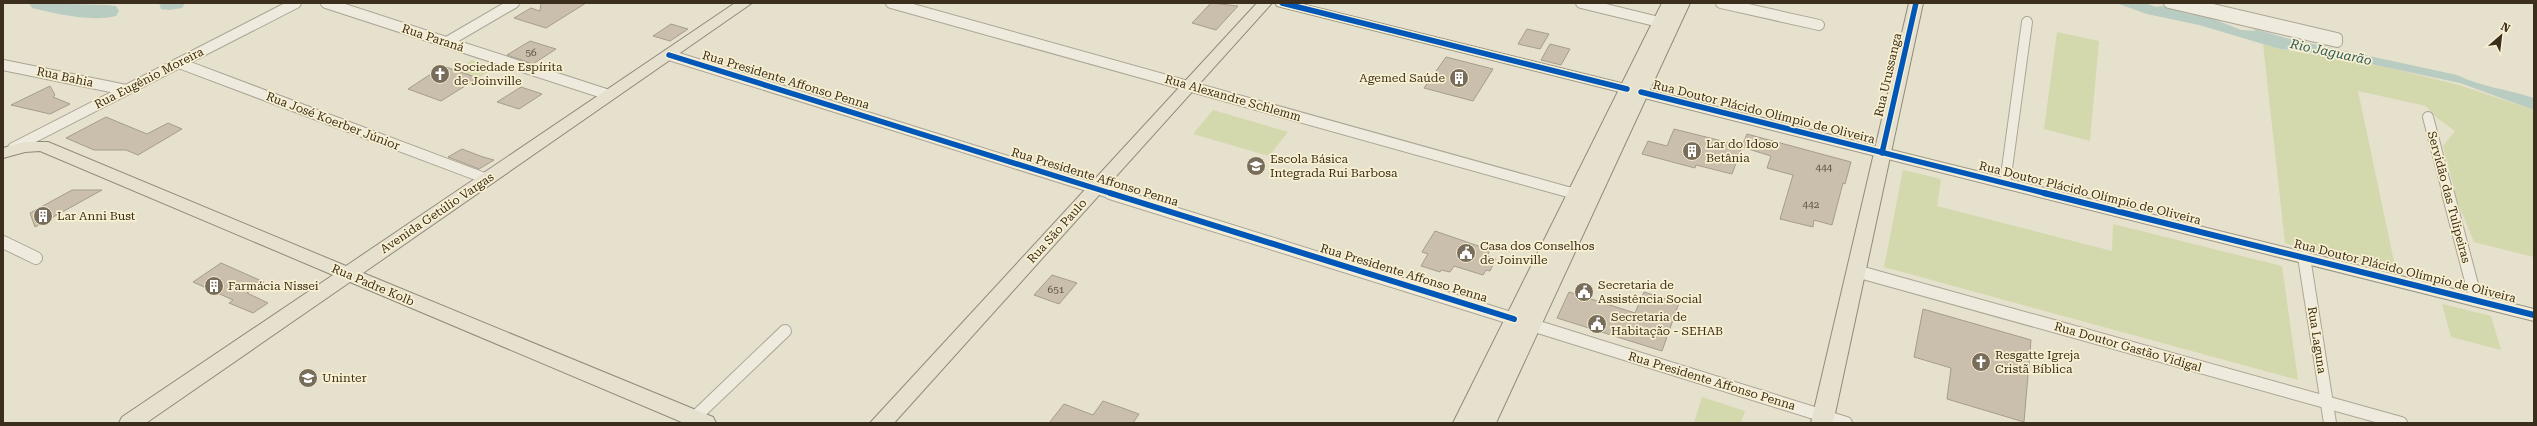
<svg xmlns="http://www.w3.org/2000/svg" width="2537" height="426" font-family="'Roboto Serif',serif">
  <style>
    .green { fill: #d3d8ad }
    .water { fill: #b8ccc2 }
    .lines { fill: none; stroke-linecap: round; stroke-linejoin: round }
    .river { fill: #b8ccc2; fill-rule: evenodd }
    .building { fill: #cabfac; stroke: #a79c8b }
    .street-far1-casing { stroke: #aba595; stroke-width: 12 }
    .street-casing { stroke: #aba595; stroke-width: 14 }
    .secondary-casing { stroke: #9b9585; stroke-width: 2 }
    .primary-casing { stroke: #918a7c; stroke-width: 2 }
    .street-far1 { stroke: #eeeade; stroke-width: 10 }
    .street { stroke: #eeeade; stroke-width: 12 }
    .secondary { fill: #eeeade; fill-rule: evenodd }
    .primary { fill: #e6e1cf; fill-rule: evenodd }
    .cycleway-far1-casing { stroke: #f8f0d1; stroke-width: 8 }
    .cycleway-casing { stroke: #f8f0d1; stroke-width: 9 }
    .cycleway-far1 { stroke: #0057b8; stroke-width: 5.5 }
    .cycleway { stroke: #0057b8; stroke-width: 6 }
    .labels { text-anchor: middle; dominant-baseline: central; stroke-width: 3.5; stroke-linejoin: round; paint-order: stroke }
    .number-label { font-size: 10px; fill: #5f5240 }
    .street-label { font-size: 12px; fill: #3b2e1c; stroke: #f8f0d1 }
    .poi-label { font-size: 12px; fill: #3b2e1c; stroke: #f8f0d1; text-anchor: start }
    .water-label { font-size: 13px; font-style: italic; fill: #2a5b5c; stroke: #f8f0d1 }
  </style>
  <rect width="100%" height="100%" fill="#e6e1cc"/>
  <g class="green">
    <path d="M2057,32l42,9 -9,100 -46,-12z"/>
    <path d="M2263,44l17,5 106,18 73,18 75,25v147l-60,-15 -16,-39 -15,-57 12,-15 -18,-13 -11,-12 -68,-15 38,180 -111,-28z"/>
    <path d="M472,60l23,8 -17,10 -23,-7z"/>
    <path d="M1213,110l75,22 -19,24 -76,-22z"/>
    <path d="M1903,170l38,9 -4,27 175,45 1,-27 169,42 16,114 -414,-113z"/>
    <path d="M2442,304l49,12 10,34 -50,-13z"/>
    <path d="M1702,397l43,14 -4,12h-47z"/>
  </g>
  <path class="water" d="M2116,3h29l11,4 6,-1 27,8 17,2 35,14 15,1 -4,-3 34,10 171,37c21,11 53,15 77,23v12l-74,-27 -131,-28 -8,1 -16,-5 -25,-2 -81,-24 -52,-11z"/>
  <g class="lines">
    <g class="river">
      <path d="M29,3l79,2 8,1 3,5 -3,5c-26,6 -58,-2 -84,-8z"/>
      <path d="M159,3h26l-3,5 -13,2 -8,-1z"/>
    </g>
  </g>
  <g class="building">
    <path d="M541,3h45l-40,25 -32,-10 17,-10 9,3z"/>
    <path d="M1211,3l27,3 -22,24 -24,-7z"/>
    <path d="M671,24l17,5 -18,12 -17,-5z"/>
    <path d="M1527,29l22,5 -9,15 -22,-5z"/>
    <path d="M530,41l26,8 -23,15 -26,-9z"/>
    <path d="M1550,44l20,5 -9,16 -20,-5z"/>
    <path d="M1446,57l47,12 -20,32 -49,-13z"/>
    <path d="M443,66l35,12 -37,23 -33,-12z"/>
    <path d="M50,86l5,9 -2,2 17,7 -20,10 -39,-9z"/>
    <path d="M521,87l21,7 -23,15 -22,-7z"/>
    <path d="M106,117l41,17 21,-11 14,6 -44,26 -12,-5h-32l-28,-12z"/>
    <path d="M1674,129l68,17 5,-12 104,28 -6,22 -2,-1 -11,42 -18,-5 -1,7 -33,-8 13,-44 -26,-7 4,-12 -29,-9 -10,27 -36,-9 -1,3 -53,-14 6,-13 19,5z"/>
    <path d="M462,149l21,8 11,3 -15,9 -31,-12z"/>
    <path d="M72,190h30l-67,37 -5,-14z"/>
    <path d="M1435,231l55,19 -3,6 9,3 -6,12 -4,-1 -3,5 -29,-9 -4,6 -9,-2 -1,2 -19,-6 7,-12 -6,-2z"/>
    <path d="M221,263l43,19 -17,11 21,10 -15,10 -24,-10 4,-3 -40,-18z"/>
    <path d="M1052,275l25,8 -18,21 -25,-9z"/>
    <path d="M1569,292l66,21 9,-21 35,11 -17,48 -105,-33z"/>
    <path d="M1923,309l108,31 -7,82 -77,-23 4,-31 -37,-11z"/>
    <path d="M1103,401l36,13 -6,9h-84l15,-19 29,11z"/>
  </g>
  <g class="lines">
    <defs>
      <g id="street-far1">
        <path d="M326,3l283,92"/>
        <path d="M891,3l684,191"/>
        <path d="M1581,3l78,19"/>
        <path d="M1721,3l98,22"/>
        <path d="M2169,3l168,39v-4l-150,-35"/>
        <path d="M447,42l67,-39"/>
        <path d="M669,55l444,139"/>
        <path d="M179,63l308,116"/>
        <path d="M3,65l123,25"/>
        <path d="M2428,117l20,77"/>
        <path d="M13,148l283,-145"/>
        <path d="M2005,183l22,-161"/>
      </g>
      <g id="street">
        <path d="M1110,193l404,126"/>
        <path d="M1571,193l5,1"/>
        <path d="M2448,193l28,107"/>
        <path d="M3,242l33,16"/>
        <path d="M2304,257l26,166"/>
        <path d="M1856,271l545,152"/>
        <path d="M1532,325l314,98"/>
        <path d="M694,418l91,-87"/>
      </g>
      <path id="secondary" d="M1275,3h23l1236,306v12l-1257,-315z"/>
      <g id="primary">
        <path d="M735,3h17l-389,270 350,144 3,6h-32l-334,-141 -204,141h-27l3,-6 211,-142 -293,-124 -15,1 -22,6v-10l21,-6h24l298,124z"/>
        <path d="M1257,3h15l-378,420h-24z"/>
        <path d="M1662,3h28l-194,420h-43z"/>
        <path d="M1909,3h14l-90,420h-22z"/>
      </g>
    </defs>
    <use href="#street-far1" class="street-far1-casing"/>
    <use href="#street" class="street-casing"/>
    <use href="#secondary" class="secondary-casing"/>
    <use href="#primary" class="primary-casing"/>
    <use href="#street-far1" class="street-far1"/>
    <use href="#street" class="street"/>
    <use href="#secondary" class="secondary"/>
    <use href="#primary" class="primary"/>
    <defs>
      <g id="cycleway-far1">
        <path d="M1282,3l345,86"/>
        <path d="M669,55l444,139"/>
        <path d="M1641,92l407,102"/>
        <path d="M1882,153l34,-150"/>
      </g>
      <g id="cycleway">
        <path d="M1110,193l404,126"/>
        <path d="M2044,193l490,122"/>
      </g>
    </defs>
    <use href="#cycleway-far1" class="cycleway-far1-casing"/>
    <use href="#cycleway" class="cycleway-casing"/>
    <use href="#cycleway-far1" class="cycleway-far1"/>
    <use href="#cycleway" class="cycleway"/>
  </g>
  <defs>
    <symbol id="church-disc" viewBox="-11 -11 22 22"><circle r="9.5" fill="#776d5a" stroke="#f8f0d1"/><path d="M-1.2-6h2.4v3.5h3.3v2.4h-3.3V6h-2.4V-.1h-3.3v-2.4h3.3Z" fill="#fff"/></symbol>
    <symbol id="building-disc" viewBox="-11 -11 22 22"><circle r="9.5" fill="#776d5a" stroke="#f8f0d1"/><path d="M-4-6H4V6H1V3H-1V6H-4ZM-2.5-4.3h1.7v1.8h-1.7ZM.8-4.3h1.7v1.8H.8ZM-2.5-1h1.7V.8h-1.7ZM.8-1h1.7V.8H.8Z" fill="#fff"/></symbol>
    <symbol id="school-disc" viewBox="-11 -11 22 22"><circle r="9.5" fill="#776d5a" stroke="#f8f0d1"/><path d="M0-5L7-2L0 1L-7-2ZM-4 1L0 2.5L4 1V4Q0 6-4 4Z" fill="#fff"/></symbol>
    <symbol id="civic-disc" viewBox="-11 -11 22 22"><circle r="9.5" fill="#776d5a" stroke="#f8f0d1"/><path d="M-.6-6.5H3V-4.5H.6V-3L4-1V1h2V6H-6V1h2V-1L-.6-3ZM-1.2 2.5V6h2.4V2.5Z" fill="#fff"/></symbol>
  </defs>
  <g fill-rule="evenodd">
    <use href="#church-disc" x="429" y="63" width="22" height="22"/>
    <use href="#building-disc" x="1448" y="67" width="22" height="22"/>
    <use href="#building-disc" x="1681" y="140" width="22" height="22"/>
    <use href="#school-disc" x="1245" y="155" width="22" height="22"/>
    <use href="#building-disc" x="32" y="205" width="22" height="22"/>
    <use href="#civic-disc" x="1455" y="242" width="22" height="22"/>
    <use href="#building-disc" x="203" y="275" width="22" height="22"/>
    <use href="#civic-disc" x="1573" y="281" width="22" height="22"/>
    <use href="#civic-disc" x="1586" y="313" width="22" height="22"/>
    <use href="#church-disc" x="1970" y="351" width="22" height="22"/>
    <use href="#school-disc" x="297" y="367" width="22" height="22"/>
  </g>
  <g class="labels">
    <g class="number-label">
      <text x="531" y="52">56</text>
      <text x="1824" y="167">444</text>
      <text x="1811" y="204">442</text>
      <text x="1056" y="289">651</text>
    </g>
    <g class="street-label">
      <text transform="translate(433 38) rotate(18)">Rua Paraná</text>
      <text transform="translate(1888 75) rotate(-77)">Rua Urussanga</text>
      <text transform="translate(65 77) rotate(12)">Rua Bahia</text>
      <text transform="translate(149 78) rotate(-27)">Rua Eugênio Moreira</text>
      <text transform="translate(786 80) rotate(17)">Rua Presidente Affonso Penna</text>
      <text transform="translate(1233 98) rotate(16)">Rua Alexandre Schlemm</text>
      <text transform="translate(1764 112) rotate(14)">Rua Doutor Plácido Olímpio de Oliveira</text>
      <text transform="translate(333 121) rotate(21)">Rua José Koerber Júnior</text>
      <text transform="translate(1095 177) rotate(17)">Rua Presidente Affonso Penna</text>
      <text transform="translate(2090 193) rotate(14)">Rua Doutor Plácido Olímpio de Oliveira</text>
      <text transform="translate(2449 197) rotate(75)">Servidão das Tulipeiras</text>
      <text transform="translate(437 213) rotate(-34)">Avenida Getúlio Vargas</text>
      <text transform="translate(1057 231) rotate(-48)">Rua São Paulo</text>
      <text transform="translate(2405 271) rotate(14)">Rua Doutor Plácido Olímpio de Oliveira</text>
      <text transform="translate(1404 273) rotate(17)">Rua Presidente Affonso Penna</text>
      <text transform="translate(373 285) rotate(23)">Rua Padre Kolb</text>
      <text transform="translate(2317 340) rotate(81)">Rua Laguna</text>
      <text transform="translate(2128 347) rotate(16)">Rua Doutor Gastão Vidigal</text>
      <text transform="translate(1712 381) rotate(17)">Rua Presidente Affonso Penna</text>
    </g>
    <g class="poi-label">
      <text x="454" y="67">Sociedade Espírita<tspan x="454" dy="14">de Joinville</tspan></text>
      <text x="1445" y="78" text-anchor="end">Agemed Saúde</text>
      <text x="1706" y="144">Lar do Idoso<tspan x="1706" dy="14">Betânia</tspan></text>
      <text x="1270" y="159">Escola Básica<tspan x="1270" dy="14">Integrada Rui Barbosa</tspan></text>
      <text x="57" y="216">Lar Anni Bust</text>
      <text x="1480" y="246">Casa dos Conselhos<tspan x="1480" dy="14">de Joinville</tspan></text>
      <text x="1598" y="285">Secretaria de<tspan x="1598" dy="14">Assistência Social</tspan></text>
      <text x="228" y="286">Farmácia Nissei</text>
      <text x="1611" y="317">Secretaria de<tspan x="1611" dy="14">Habitação - SEHAB</tspan></text>
      <text x="1995" y="355">Resgatte Igreja<tspan x="1995" dy="14">Cristã Bíblica</tspan></text>
      <text x="322" y="378">Uninter</text>
    </g>
    <g class="water-label">
      <text transform="translate(2331 52) rotate(12)">Rio Jaguarão</text>
    </g>
  </g>
  <rect width="2537" height="426" fill="none" stroke="#3b2e1c" stroke-width="8"/>
  <g transform="translate(2501 36) rotate(28)" stroke="#f8f0d1" stroke-width="3" paint-order="stroke">
  <path d="M0-3L7 15L0 10L-7 15Z" fill="#3b2e1c"/>
  <text y="-6" font-size="11" font-weight="bold" text-anchor="middle" fill="#3b2e1c">N</text>
  </g>
</svg>
